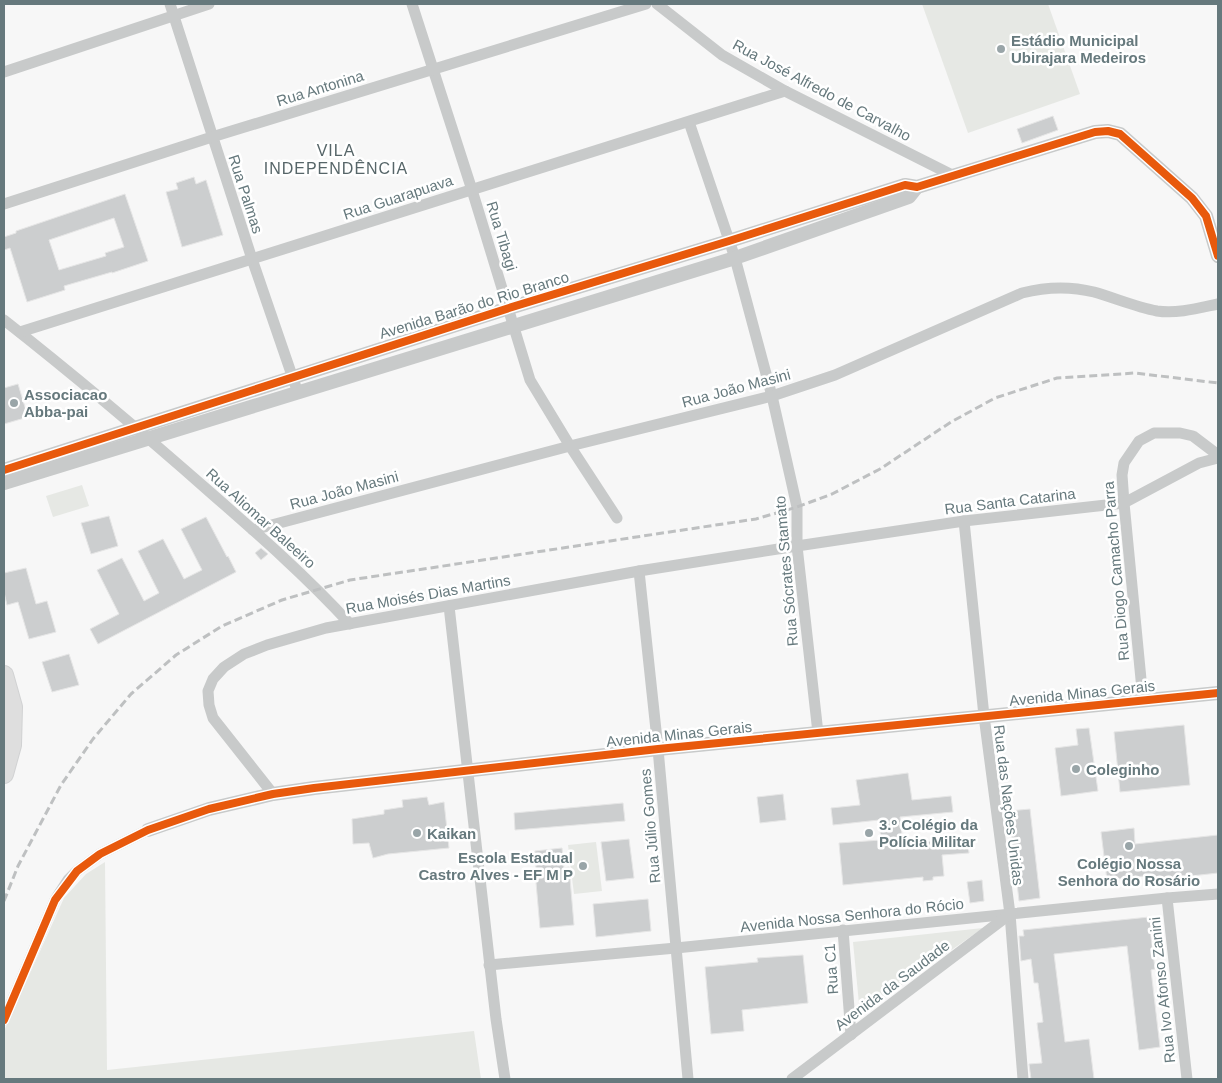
<svg xmlns="http://www.w3.org/2000/svg" width="1222" height="1083" font-family="Helvetica,sans-serif">
  <style>
    .green { fill: #e6e8e4 }
    .building { fill: #cccecf; stroke: #e6e6e6; fill-rule: evenodd }
    .lines { fill: none; stroke-linecap: round; stroke-linejoin: round }
    .primary-casing { stroke: #d1d2d3; stroke-width: 20 }
    .minor { stroke: #c8caca; stroke-width: 11 }
    .tertiary { stroke: #c8caca; stroke-width: 14 }
    .primary { stroke: #dedede; stroke-width: 18 }
    .rail { stroke: #bec0c1; stroke-width: 3; stroke-dasharray: 8 4; stroke-linecap: butt }
    .cycleway-casing { stroke: #fff; stroke-width: 11 }
    .cycleway { stroke: #e8590c; stroke-width: 8 }
    .poi-dot { fill: #99a5a8; stroke: #fff; stroke-width: 2 }
    .labels { text-anchor: middle; dominant-baseline: central; stroke-width: 5; stroke-linejoin: round; paint-order: stroke }
    .poi-label { font-size: 15px; font-weight: bold; fill: #66797d; stroke: #fff; text-anchor: start }
    .street-label { font-size: 15px; fill: #66797d; stroke: #fff }
    .neighbourhood-label { font-size: 16px; letter-spacing: 1px; fill: #576669; stroke: #fff }
  </style>
  <rect width="100%" height="100%" fill="#f7f7f7"/>
  <g class="green">
    <path d="M922,4h126l32,90 -112,39z"/>
    <path d="M82,485l7,21 -36,11 -7,-21z"/>
    <path d="M596,842l6,49 -28,3 -6,-49z"/>
    <path d="M105,862l2,208 367,-39 7,48h-477v-48l60,-133 22,-24z"/>
    <path d="M983,928l-123,86 -7,-72z"/>
  </g>
  <g class="building">
    <path d="M1053,116l5,14 -36,13 -5,-14z"/>
    <path d="M194,177l2,7 10,-4 17,55 -41,12 -16,-55 12,-3 -2,-6z"/>
    <path d="M125,194l23,67 -36,12v-1l-48,14 1,4 -38,12 -17,-54 -6,2v-13l12,-4v-2zM114,218l10,29 -19,6 1,3 -47,14 -10,-30z"/>
    <path d="M18,384l10,33 -24,7v-36z"/>
    <path d="M109,516l9,30 -27,8 -10,-31z"/>
    <path d="M206,517l21,40 1,-1 8,16 -138,72 -8,-15 29,-15 -22,-44 25,-12 22,43 15,-8 -21,-42 25,-12 21,40 18,-9 -21,-41z"/>
    <path d="M261,548l7,6 -7,6 -6,-7z"/>
    <path d="M26,568l10,36 11,-3 9,31 -27,7 -11,-37 -11,3 -3,-13v-19z"/>
    <path d="M69,654l10,31 -27,7 -10,-30z"/>
    <path d="M1184,725l6,60 -70,7 -6,-60z"/>
    <path d="M1089,728l9,63 -37,5 -6,-48 23,-3 -2,-16z"/>
    <path d="M908,773l4,27 39,-4 2,16 -53,5 3,27 64,-6 2,15 -27,2 2,21 -11,1v3l-10,1v-4l-80,8 -4,-42 42,-3 -2,-20 -46,5 -2,-17 29,-3 -4,-25z"/>
    <path d="M783,794l3,26 -26,3 -3,-26z"/>
    <path d="M427,797l2,8 15,-3 5,46 -61,6 -15,4 -4,-15 -16,1 -1,-25 32,-5v-4l19,-3 -1,-7z"/>
    <path d="M623,803l2,18 -110,9 -1,-17z"/>
    <path d="M1030,809l10,89 -21,3 -10,-90z"/>
    <path d="M1134,828l1,16 83,-9v38l-64,7 -1,-5 -46,5 -6,-48z"/>
    <path d="M629,839l5,39 -28,3 -5,-39z"/>
    <path d="M562,848l2,20 5,-1 5,58 -34,3 -5,-57 1,-1 -1,-19z"/>
    <path d="M982,880l2,21 -14,2 -3,-21z"/>
    <path d="M648,899l3,32 -55,6 -3,-33z"/>
    <path d="M1159,916l2,12 -11,1 5,40 -4,1 9,77 -21,3 -12,-104 -73,8 11,88 24,-3 5,40h-63l-2,-15 13,-1 -5,-40 6,-1 -5,-39h-4l-3,-24 -10,2 -2,-25h5l-1,-6z"/>
    <path d="M803,955l5,48 -66,7 2,21 -33,3 -6,-67 53,-5 -1,-4z"/>
  </g>
  <g class="lines">
    <defs>
      <path id="primary" d="M4,675l9,32 -1,38 -8,29"/>
    </defs>
    <use href="#primary" class="primary-casing"/>
    <g class="minor">
      <path d="M170,4l82,255 46,134"/>
      <path d="M412,4l60,186 58,190 40,66 47,72"/>
      <path d="M657,4l65,51 63,36 169,85"/>
      <path d="M4,72l205,-68"/>
      <path d="M689,122l46,136 37,138 21,93 4,18v39l21,187"/>
      <path d="M4,204l208,-67 434,-133"/>
      <path d="M4,320c70,55 140,114 207,173 48,42 96,84 139,131"/>
      <path d="M20,332l765,-241"/>
      <path d="M964,521l20,195 26,198 13,165"/>
      <path d="M253,530l317,-84 202,-50 63,-21 187,-82c23,-6 48,-7 72,-1 21,6 42,15 63,19 20,3 42,-3 61,-7"/>
      <path d="M639,571l19,178 30,330"/>
      <path d="M449,606l47,413 9,60"/>
      <path d="M1143,700l-19,-197 -2,-28 2,-12 15,-22 15,-8h26l13,3 25,19"/>
      <path d="M273,794l-60,-76 -4,-13 -1,-14 5,-12 11,-12 20,-13 23,-9 59,-17 313,-57 158,-25 167,-25 160,-18 75,-40 19,-5"/>
      <path d="M1167,898l20,181"/>
      <path d="M843,930l8,105"/>
      <path d="M489,965l187,-17 491,-50 51,-4"/>
      <path d="M4,1020l51,-120 13,-20 9,-9 23,-17 48,-24"/>
      <path d="M792,1079l218,-165"/>
    </g>
    <g class="tertiary">
      <path d="M4,470l505,-162 220,-67 176,-56 12,2 178,-55 13,-1 12,3 72,64 14,18 12,40"/>
      <path d="M4,483l731,-225 174,-61 8,-10"/>
      <path d="M148,830l61,-21 64,-15 41,-6 344,-39 560,-56"/>
    </g>
    <use href="#primary" class="primary"/>
    <path class="rail" d="M4,901l14,-35 43,-81 32,-46 38,-45 45,-39 46,-29 60,-26 68,-20 406,-61 41,-12 35,-13 48,-25 71,-47 44,-24 62,-20 78,-5 83,10"/>
    <defs>
      <g id="cycleway">
        <path d="M4,470l505,-162 220,-67 176,-56 12,2 178,-55 13,-1 12,3 72,64 14,18 12,40"/>
        <path d="M4,1020l51,-120 22,-29 23,-17 48,-24 61,-21 64,-15 41,-6 344,-39 560,-56"/>
      </g>
    </defs>
    <use href="#cycleway" class="cycleway-casing"/>
    <use href="#cycleway" class="cycleway"/>
  </g>
  <g class="poi-dot">
    <circle cx="1001" cy="49" r="5"/>
    <circle cx="14" cy="403" r="5"/>
    <circle cx="1076" cy="769" r="5"/>
    <circle cx="417" cy="833" r="5"/>
    <circle cx="869" cy="833" r="5"/>
    <circle cx="1129" cy="846" r="5"/>
    <circle cx="583" cy="866" r="5"/>
  </g>
  <g class="labels">
    <g class="poi-label">
      <text x="1011" y="40">Estádio Municipal<tspan x="1011" dy="17">Ubirajara Medeiros</tspan></text>
      <text x="24" y="394">Associacao<tspan x="24" dy="17">Abba-pai</tspan></text>
      <text x="1086" y="769">Coleginho</text>
      <text x="879" y="824">3.º Colégio da<tspan x="879" dy="17">Polícia Militar</tspan></text>
      <text x="427" y="833">Kaikan</text>
      <text x="573" y="857" text-anchor="end">Escola Estadual<tspan x="573" dy="17">Castro Alves - EF M P</tspan></text>
      <text x="1129" y="863" text-anchor="middle">Colégio Nossa<tspan x="1129" dy="17">Senhora do Rosário</tspan></text>
    </g>
    <g class="street-label">
      <text transform="translate(320 88) rotate(-17)">Rua Antonina</text>
      <text transform="translate(822 90) rotate(28)">Rua José Alfredo de Carvalho</text>
      <text transform="translate(246 194) rotate(72)">Rua Palmas</text>
      <text transform="translate(398 197) rotate(-18)">Rua Guarapuava</text>
      <text transform="translate(502 236) rotate(73)">Rua Tibagi</text>
      <text transform="translate(474 305) rotate(-17)">Avenida Barão do Rio Branco</text>
      <text transform="translate(736 388) rotate(-15)">Rua João Masini</text>
      <text transform="translate(344 490) rotate(-15)">Rua João Masini</text>
      <text transform="translate(1010 501) rotate(-7)">Rua Santa Catarina</text>
      <text transform="translate(261 518) rotate(42)">Rua Aliomar Baleeiro</text>
      <text transform="translate(786 571) rotate(-95)">Rua Sócrates Stamato</text>
      <text transform="translate(1116 571) rotate(-95)">Rua Diogo Camacho Parra</text>
      <text transform="translate(428 594) rotate(-10)">Rua Moisés Dias Martins</text>
      <text transform="translate(1082 693) rotate(-6)">Avenida Minas Gerais</text>
      <text transform="translate(679 734) rotate(-6)">Avenida Minas Gerais</text>
      <text transform="translate(1009 805) rotate(83)">Rua das Nações Unidas</text>
      <text transform="translate(650 826) rotate(-95)">Rua Júlio Gomes</text>
      <text transform="translate(852 915) rotate(-6)">Avenida Nossa Senhora do Rócio</text>
      <text transform="translate(831 969) rotate(-94)">Rua C1</text>
      <text transform="translate(892 985) rotate(-37)">Avenida da Saudade</text>
      <text transform="translate(1162 990) rotate(-96)">Rua Ivo Afonso Zanini</text>
    </g>
    <g class="neighbourhood-label">
      <text x="336" y="150">VILA<tspan x="336" dy="18">INDEPENDÊNCIA</tspan></text>
    </g>
  </g>
  <rect width="1222" height="1083" fill="none" stroke="#66797d" stroke-width="10"/>
</svg>
